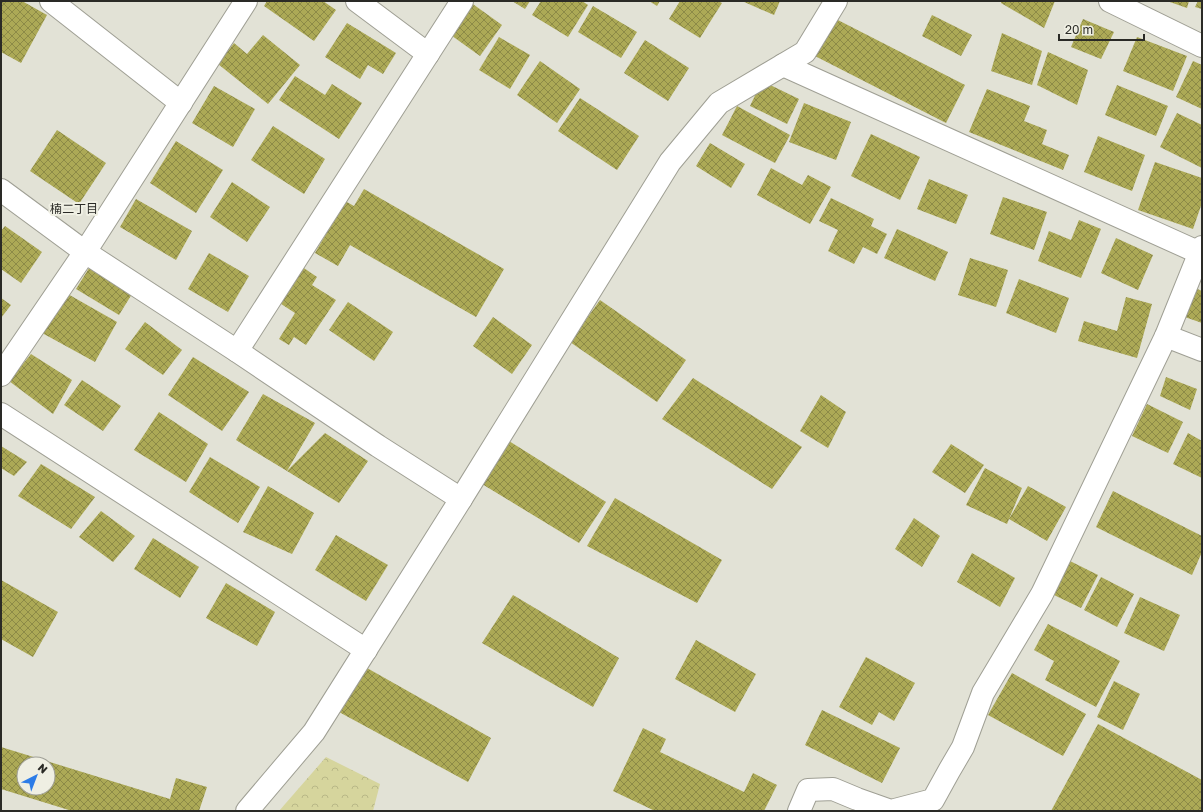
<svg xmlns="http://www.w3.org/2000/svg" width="1203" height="812" font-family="'Golos Text','Noto Sans JP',sans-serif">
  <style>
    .park { fill: url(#park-crowns) }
    .building { fill: url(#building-cross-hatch); fill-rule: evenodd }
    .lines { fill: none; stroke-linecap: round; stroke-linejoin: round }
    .minor-casing { stroke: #9f9f94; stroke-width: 24 }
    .minor { stroke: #fff; stroke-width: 22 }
    .labels { text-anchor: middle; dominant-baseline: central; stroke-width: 4; stroke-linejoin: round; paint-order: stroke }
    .neighbourhood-label { font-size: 12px; fill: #2a2a26; stroke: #efefe3 }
  </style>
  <defs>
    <pattern id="park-crowns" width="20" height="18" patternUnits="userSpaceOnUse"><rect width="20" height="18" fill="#d6d59d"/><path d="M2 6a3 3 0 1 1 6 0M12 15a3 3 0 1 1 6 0" fill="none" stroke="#b8b787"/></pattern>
    <pattern id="building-cross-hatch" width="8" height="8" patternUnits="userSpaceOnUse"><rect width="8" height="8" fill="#aca956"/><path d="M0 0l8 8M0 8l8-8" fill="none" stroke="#8c8a47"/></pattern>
  </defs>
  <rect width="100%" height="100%" fill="#e2e2d6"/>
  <path class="park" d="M326,757l54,27 -7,27h-94z"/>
  <g class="building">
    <path d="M1,1h21l25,14 -26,48 -20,-11z"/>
    <path d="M267,1h56l13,9 -22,31 -50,-35z"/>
    <path d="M512,1h18l-5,8z"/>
    <path d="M541,1h41l6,4 -20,32 -36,-22z"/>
    <path d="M649,1h11l-3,5z"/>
    <path d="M680,1h38l4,2 -22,35 -31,-19z"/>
    <path d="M742,1h38l-6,14z"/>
    <path d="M1001,1h54l-11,27 -43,-25z"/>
    <path d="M1167,1h22l-2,7z"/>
    <path d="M1198,1h4v8l-7,-2z"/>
    <path d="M470,2l32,23 -22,31 -32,-23z"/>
    <path d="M593,6l44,26 -16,26 -43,-26z"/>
    <path d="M932,15l40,20 -11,21 -39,-20z"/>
    <path d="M832,17l133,68 -19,38 -133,-68z"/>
    <path d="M1083,19l31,13 -13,27 -30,-12z"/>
    <path d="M347,23l49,30 -13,21 -15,-9 -8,14 -35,-22z"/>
    <path d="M1002,33l40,18 -10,34 -41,-14z"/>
    <path d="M263,35l37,30 -32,39 -50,-40 16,-21 13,11z"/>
    <path d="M499,37l31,18 -20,34 -31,-19z"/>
    <path d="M1137,37l50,19 -14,35 -50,-20z"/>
    <path d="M645,40l44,28 -21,33 -44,-28z"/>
    <path d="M1048,52l40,18 -11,35 -40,-20z"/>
    <path d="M540,61l40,28 -23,34 -40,-28z"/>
    <path d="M1193,61l9,4v44l-26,-12z"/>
    <path d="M295,76l30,19 7,-11 30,19 -23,36 -60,-39z"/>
    <path d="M762,81l37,18 -12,25 -37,-18z"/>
    <path d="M1117,85l51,21 -12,30 -51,-21z"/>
    <path d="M214,86l41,23 -22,38 -41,-24z"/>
    <path d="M987,89l43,17 -6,15 23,9 -5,14 27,11 -6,15 -94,-38z"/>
    <path d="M580,98l59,38 -22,34 -59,-39z"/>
    <path d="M804,103l47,19 -15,38 -47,-18z"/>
    <path d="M737,106l53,29 -15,28 -53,-28z"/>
    <path d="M1177,113l25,12v43l-42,-21z"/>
    <path d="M273,126l52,33 -21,35 -53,-34z"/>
    <path d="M57,130l49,33 -27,41 -49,-33z"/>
    <path d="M871,134l49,23 -20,43 -49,-24z"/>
    <path d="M1098,136l47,19 -13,36 -48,-19z"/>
    <path d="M176,141l47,29 -27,43 -46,-30z"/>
    <path d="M710,143l35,21 -14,24 -35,-22z"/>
    <path d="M1155,162l47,16v25l-9,26 -55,-19z"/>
    <path d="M771,168l31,17 6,-10 23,12 -21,37 -53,-29z"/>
    <path d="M929,179l39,16 -12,29 -39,-15z"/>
    <path d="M232,182l38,25 -23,35 -37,-25z"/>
    <path d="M364,189l140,80 -28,48 -126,-72 -12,21 -23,-13 30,-52 9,5z"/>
    <path d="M1003,197l44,15 -13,38 -44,-16z"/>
    <path d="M831,198l43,21 -3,7 16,8 -10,20 -14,-7 -9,17 -26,-13 10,-21 -19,-9z"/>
    <path d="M136,199l56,32 -16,29 -56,-33z"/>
    <path d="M1079,220l22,9 -20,49 -43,-17 11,-30 22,9z"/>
    <path d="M5,226l37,26 -21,31 -20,-14v-38z"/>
    <path d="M897,229l51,23 -13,29 -51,-23z"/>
    <path d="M1116,238l37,17 -15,35 -37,-17z"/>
    <path d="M209,253l40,23 -21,36 -40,-23z"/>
    <path d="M970,258l38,12 -12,37 -38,-12z"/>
    <path d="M298,264l19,13 -5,8 24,15 -30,45 -12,-8 -5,8 -10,-6 16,-26 -20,-13z"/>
    <path d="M91,265l41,29 -13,21 -43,-26z"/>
    <path d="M1019,279l50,19 -13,35 -50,-20z"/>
    <path d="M1193,287l9,4v32l-20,-7z"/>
    <path d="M59,289l58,33 -22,40 -62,-34z"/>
    <path d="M1126,297l26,7 -15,54 -59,-17 6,-20 33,10z"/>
    <path d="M1,298l10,7 -10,13z"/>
    <path d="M600,300l86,60 -29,42 -87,-60z"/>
    <path d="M348,302l45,30 -19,29 -45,-31z"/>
    <path d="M493,317l39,28 -20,29 -39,-28z"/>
    <path d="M145,322l37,28 -19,25 -38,-26z"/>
    <path d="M31,354l41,26 -19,34 -44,-33z"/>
    <path d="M193,357l56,35 -27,39 -54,-36z"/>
    <path d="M1166,377l31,12 -7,21 -30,-14z"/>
    <path d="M693,378l109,69 -30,42 -110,-70z"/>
    <path d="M82,380l39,26 -18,25 -39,-26z"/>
    <path d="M263,394l52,29 -28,48 -51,-31z"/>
    <path d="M821,395l25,17 -18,36 -28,-17z"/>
    <path d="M1147,404l36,18 -15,31 -36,-17z"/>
    <path d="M159,412l49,32 -22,38 -52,-32z"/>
    <path d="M325,433l43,28 -29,42 -52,-32z"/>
    <path d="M1188,433l14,8v37l-29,-14z"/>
    <path d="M509,441l97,61 -27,41 -97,-59z"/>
    <path d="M951,444l33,21 -19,28 -33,-21z"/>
    <path d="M1,446l26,16 -13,14 -13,-8z"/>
    <path d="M210,457l50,30 -22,36 -49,-31z"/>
    <path d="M41,464l54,33 -24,32 -53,-33z"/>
    <path d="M985,468l37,20 -13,31 19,-33 38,21 -19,34 -38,-22 -2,5 -41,-19z"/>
    <path d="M268,486l46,27 -22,41 -49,-22z"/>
    <path d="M1113,491l89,45v16l-10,23 -96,-48z"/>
    <path d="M615,498l107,62 -25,43 -110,-57z"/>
    <path d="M101,511l34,25 -22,26 -34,-25z"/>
    <path d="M914,518l26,18 -18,31 -27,-18z"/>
    <path d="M336,535l52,30 -22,36 -51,-31z"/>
    <path d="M153,538l46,29 -19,31 -46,-29z"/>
    <path d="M972,553l43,25 -15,29 -43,-25z"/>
    <path d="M1070,561l28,14 -17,33 -27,-13z"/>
    <path d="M1101,577l33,17 -17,33 -33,-17z"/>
    <path d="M1,580l57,32 -25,45 -32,-18z"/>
    <path d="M226,583l49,29 -18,34 -51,-28z"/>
    <path d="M513,595l106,63 -26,49 -111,-64z"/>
    <path d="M1140,597l40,18 -16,36 -40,-18z"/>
    <path d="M1048,624l72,37 -24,46 -51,-27 9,-19 -20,-11z"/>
    <path d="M696,640l60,34 -21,38 -60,-33z"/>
    <path d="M866,657l49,26 -21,38 -15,-9 -7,13 -33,-18z"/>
    <path d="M367,668l124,70 -23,44 -129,-70z"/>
    <path d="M1012,673l74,41 -23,42 -75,-41z"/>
    <path d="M1114,681l26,13 -17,36 -26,-13z"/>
    <path d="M822,710l78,38 -18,35 -77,-38z"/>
    <path d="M1098,724l104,56v31h-151z"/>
    <path d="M643,728l23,11 -6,13 84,40 9,-19 24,12 -13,26h-109l-42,-20z"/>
    <path d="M1,747l169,52 6,-21 31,9 -8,24h-127l-71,-22zM24,764h24v24h-24z"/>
  </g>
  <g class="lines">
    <defs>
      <g id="minor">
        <path d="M51,1l130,102"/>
        <path d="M357,1l71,53"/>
        <path d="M1110,1l92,45"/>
        <path d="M783,65l417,188"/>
        <path d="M1,190l84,62 152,99 141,95 83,53"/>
        <path d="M1166,336l36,14"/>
        <path d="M237,351l225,-350"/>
        <path d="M1,375l84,-123 161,-251"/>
        <path d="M1,414l365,236"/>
        <path d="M247,811l67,-79 147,-233 209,-337 49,-59 86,-51 31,-51"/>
        <path d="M799,811l9,-21 25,-1 24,10 34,12 42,-11 16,-29 14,-24 20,-54 59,-99 124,-258 36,-89"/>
      </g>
    </defs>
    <use href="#minor" class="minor-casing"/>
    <use href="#minor" class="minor"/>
  </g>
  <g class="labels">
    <g class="neighbourhood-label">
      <text x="74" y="208">楠二丁目</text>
    </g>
  </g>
  <rect width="1203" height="812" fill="none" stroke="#2a2a26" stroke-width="4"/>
  <g transform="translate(36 776) rotate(42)"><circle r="19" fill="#efefe3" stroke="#a0a097"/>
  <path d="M0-3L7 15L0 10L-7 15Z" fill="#2c7ce7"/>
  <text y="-6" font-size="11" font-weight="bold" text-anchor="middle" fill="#2a2a26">N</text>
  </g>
  <path d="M1059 34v6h85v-6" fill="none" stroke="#2a2a26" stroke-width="2"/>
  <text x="1065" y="34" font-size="12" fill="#2a2a26" stroke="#efefe3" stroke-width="3" paint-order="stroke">20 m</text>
</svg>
